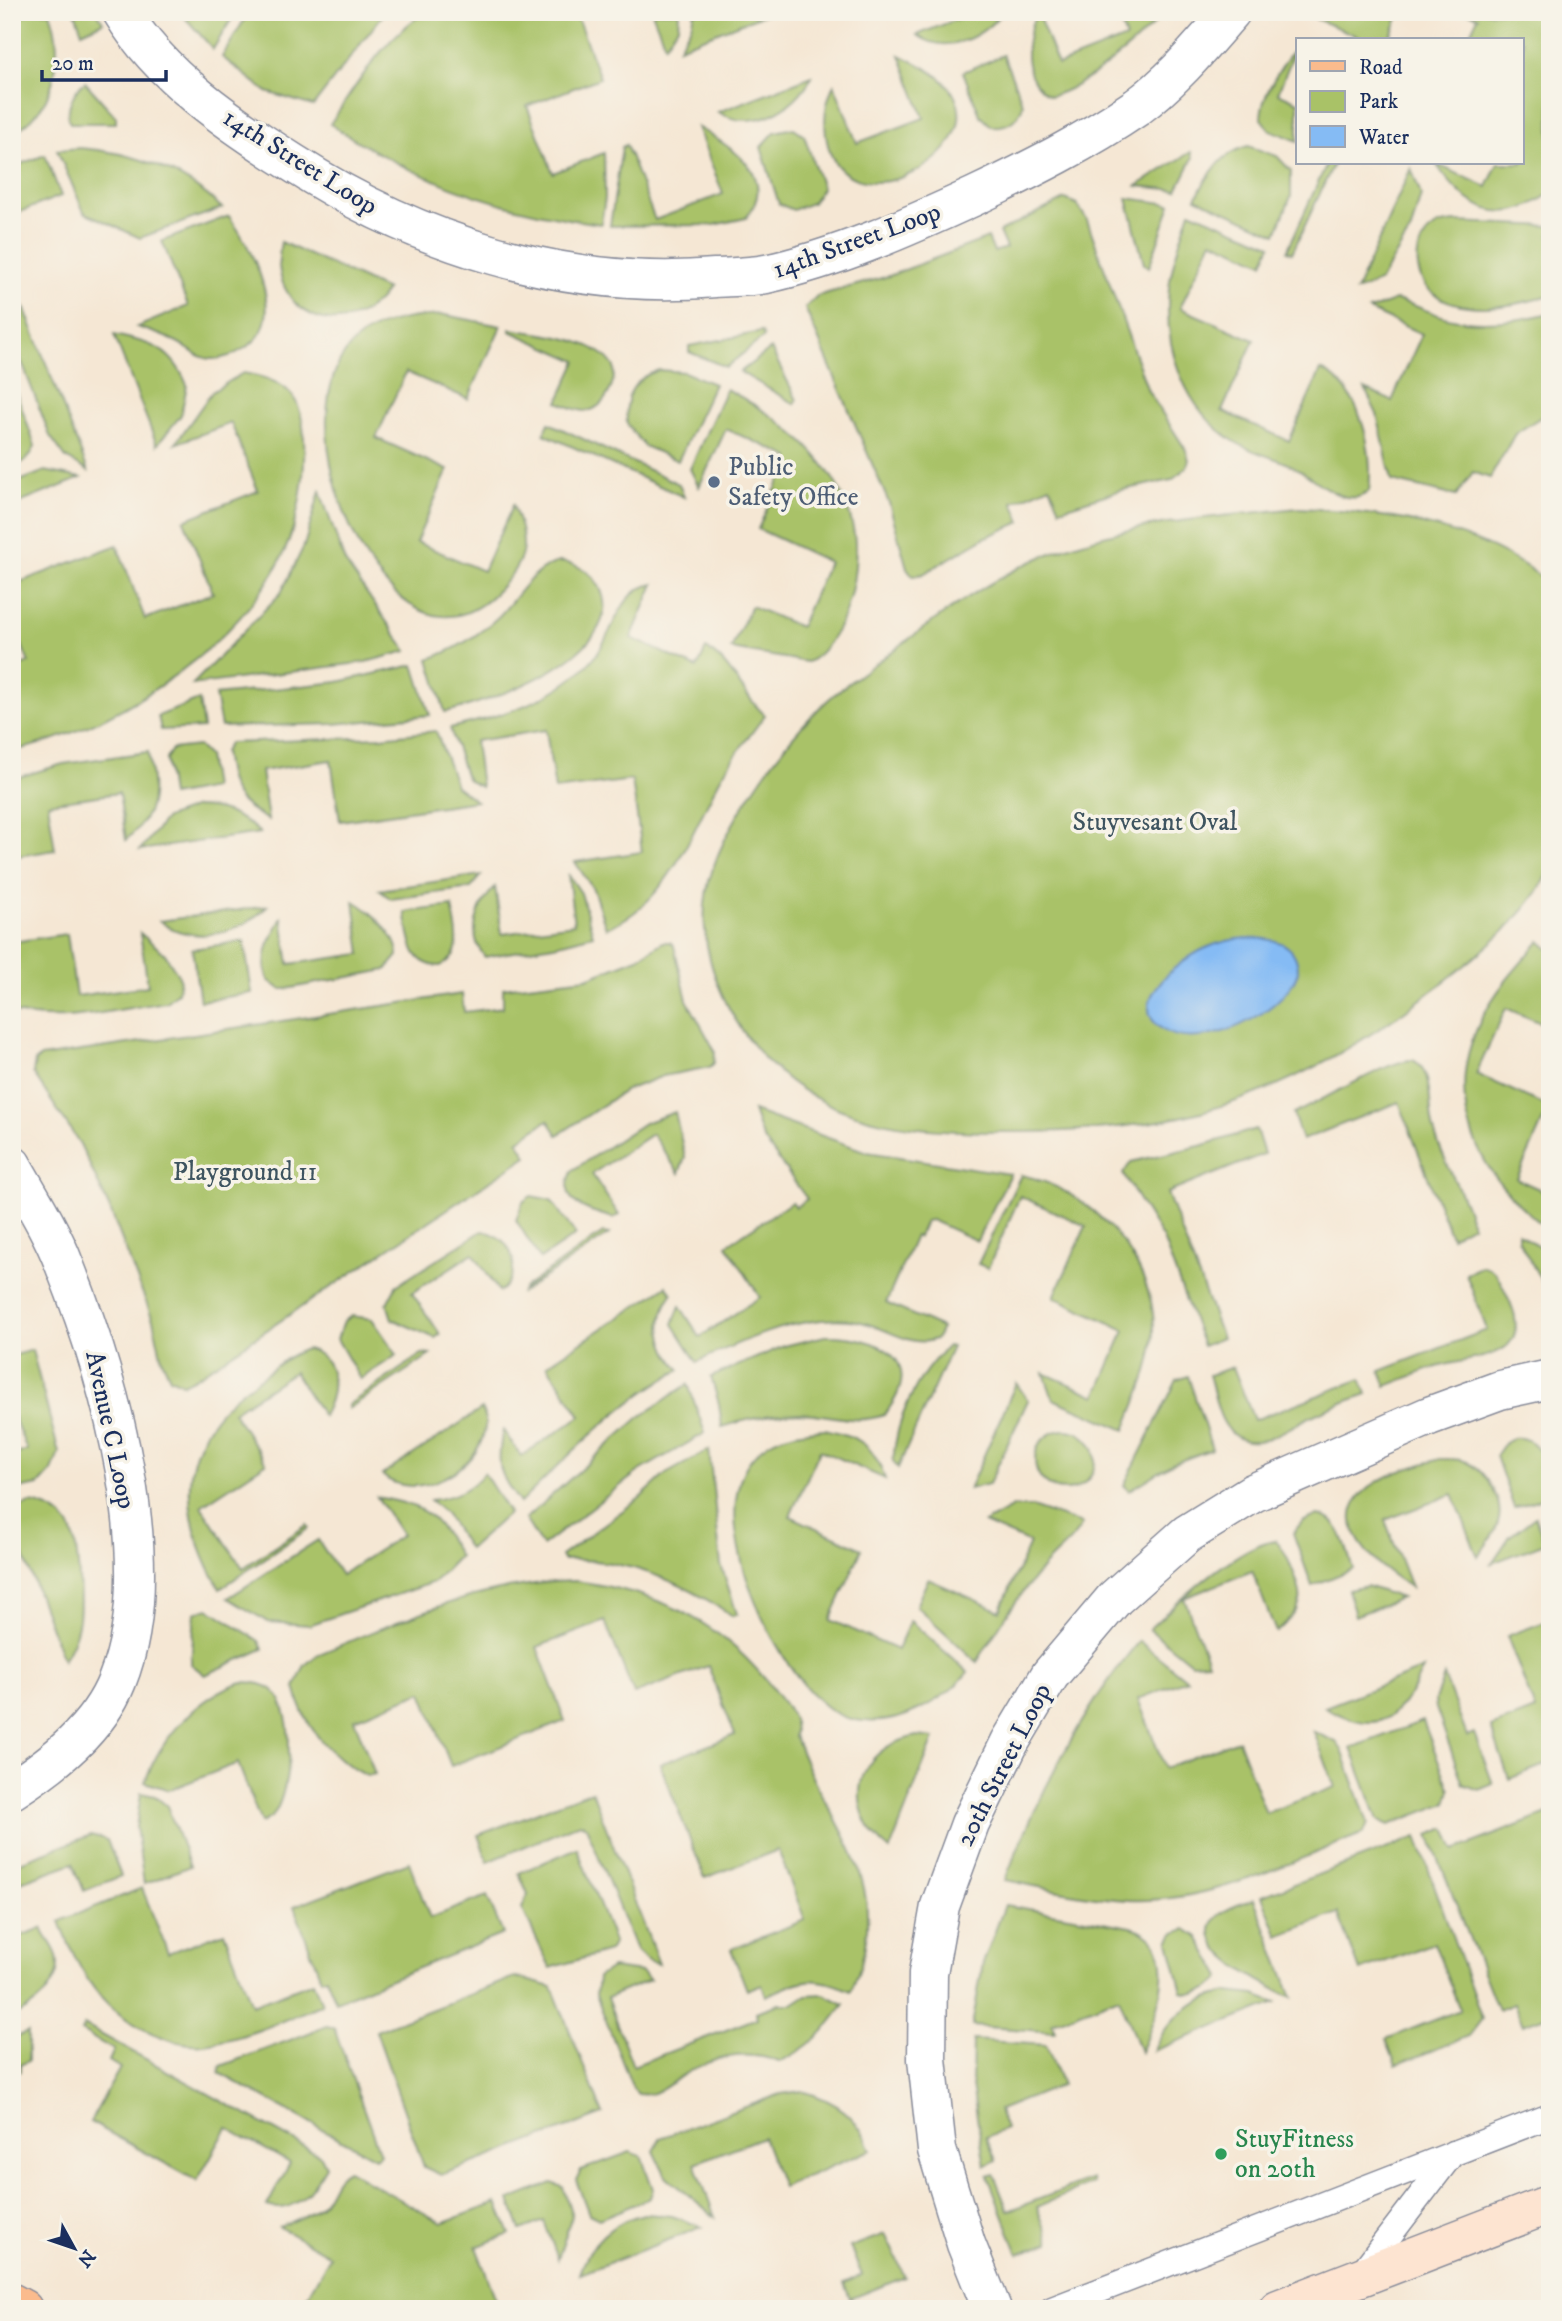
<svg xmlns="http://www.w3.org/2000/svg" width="1562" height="2321" font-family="'IM FELL DW Pica',serif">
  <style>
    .green { fill: #a9c267; stroke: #627862; stroke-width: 2 }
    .water { fill: #85bbf4; stroke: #5075a9; stroke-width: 2 }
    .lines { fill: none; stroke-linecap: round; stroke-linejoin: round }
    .lane-casing { stroke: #888b99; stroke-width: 27 }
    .street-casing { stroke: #888b99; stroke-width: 41 }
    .secondary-casing { stroke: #888b99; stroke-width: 41 }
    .primary-casing { stroke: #888b99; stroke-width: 41 }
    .lane { stroke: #fff; stroke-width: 24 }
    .street { stroke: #fff; stroke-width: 38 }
    .secondary { stroke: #fde4d1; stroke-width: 38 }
    .primary { stroke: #fbbb8d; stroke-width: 38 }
    .service-dot { fill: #5c6f8a; stroke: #f7f3e8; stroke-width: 2.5 }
    .leisure-dot { fill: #2e9e5b; stroke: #f7f3e8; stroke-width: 2.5 }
    .labels { text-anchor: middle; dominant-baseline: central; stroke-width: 7; stroke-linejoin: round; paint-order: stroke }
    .street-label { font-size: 26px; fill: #1b2f5e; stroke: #f7f3e8 }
    .service-label { font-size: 26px; fill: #4e5e75; stroke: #f7f3e8; text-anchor: start }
    .park-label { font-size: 26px; fill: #3e5460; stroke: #f7f3e8 }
    .leisure-label { font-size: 26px; fill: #27864d; stroke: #f7f3e8; text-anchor: start }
  </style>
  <rect width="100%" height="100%" fill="#f7f3e8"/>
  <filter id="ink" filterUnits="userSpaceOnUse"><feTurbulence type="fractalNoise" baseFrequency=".0143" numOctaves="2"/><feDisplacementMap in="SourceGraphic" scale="14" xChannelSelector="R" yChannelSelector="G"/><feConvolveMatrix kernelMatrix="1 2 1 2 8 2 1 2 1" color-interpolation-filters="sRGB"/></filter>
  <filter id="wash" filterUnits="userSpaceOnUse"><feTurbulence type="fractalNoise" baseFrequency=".00686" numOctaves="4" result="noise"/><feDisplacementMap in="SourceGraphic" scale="28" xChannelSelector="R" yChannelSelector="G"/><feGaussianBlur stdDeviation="1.57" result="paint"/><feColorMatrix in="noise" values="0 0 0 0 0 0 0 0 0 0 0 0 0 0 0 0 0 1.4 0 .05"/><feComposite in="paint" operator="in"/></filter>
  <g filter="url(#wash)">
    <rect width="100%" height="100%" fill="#f5e7d4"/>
    <g class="green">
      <path d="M33,12h17c15,42 6,99 -38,121v-113z"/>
      <path d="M75,12h22l6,10 -21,10z"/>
      <path d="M180,12h56l-23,37z"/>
      <path d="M249,12h136l-72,94 -46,-14 -45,-35z"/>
      <path d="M426,12h149l25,66 -73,28 26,67 51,-20 1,45 -4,26c-98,-12 -190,-46 -271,-100 27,-39 53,-87 96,-112z"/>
      <path d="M652,12h27l-1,14 -13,19z"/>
      <path d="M694,12h76l-91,35 12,-21z"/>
      <path d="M975,12h28c-22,26 -56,44 -86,23z"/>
      <path d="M1037,12l21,53 68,-27 -10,-26h49c-23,26 -81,77 -115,84 -31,-18 -26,-58 -13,-84z"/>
      <path d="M1320,12h81l-13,28h-21l-51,-21z"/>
      <path d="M1468,12h82v181c-48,37 -84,15 -114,-29l51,23 11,-24h24v-123h-55l11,-23z"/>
      <path d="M1298,42l-20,51 20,9v39l-28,-11 -9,-11c0,-26 23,-55 37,-77z"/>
      <path d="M900,55c16,8 37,17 49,32 51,65 -105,145 -122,54 -4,-21 -2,-37 7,-57l23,59 67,-25z"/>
      <path d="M1003,55l20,49c-4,16 -16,24 -32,22l-11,-11 -17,-43z"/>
      <path d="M812,76c-16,33 -60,57 -94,36z"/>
      <path d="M85,82l31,35v6h-46c-7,-10 5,-35 15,-41z"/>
      <path d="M697,127c32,19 84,48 49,91l-32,7 -104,1 12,-79 4,-2 29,75 68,-26z"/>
      <path d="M794,128l10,7 18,53 -10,15 -19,7 -14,-6 -18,-57 14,-15z"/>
      <path d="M1248,146l29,10 14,15v25l-15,38 -80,-36c12,-23 25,-45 52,-52z"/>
      <path d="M80,148c55,4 102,22 142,60l-82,30 -56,-26 -27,-62z"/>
      <path d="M1191,152l2,6 -16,32 -40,-4z"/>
      <path d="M45,155l16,41 -49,19v-48z"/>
      <path d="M1327,163h7l-42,90 -5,-2z"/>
      <path d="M1411,168l10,27 -10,35 -32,52 -23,9z"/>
      <path d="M1127,198l44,6 -22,63 -5,-3z"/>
      <path d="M1065,199l12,5 10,16 61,171 38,59 3,10 -3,8 -14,12 -51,10 -61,19 -10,-23 -37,16 8,20 -37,16 -61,36 -10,2 -6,-8 -18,-65 -84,-195 12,-12 72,-20 99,-38 6,14 12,-4 -7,-16z"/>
      <path d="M1190,211l81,34 -8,18 -51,-23 -32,68 74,32 -32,71 67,30 32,-71c40,17 53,81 48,121 -22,20 -53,-11 -71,-22 -18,-11 -41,-14 -63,-27 -52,-33 -72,-95 -66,-154 3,-26 13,-52 21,-77z"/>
      <path d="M229,216c22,32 63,105 16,132 -11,7 -22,12 -35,11 -15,-2 -21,-11 -33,-17 -13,-6 -27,-11 -40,-15l51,-21 -26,-65z"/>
      <path d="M1456,222l94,4v69c-33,11 -87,21 -117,-2 -21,-15 -21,-52 2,-66 6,-4 15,-4 21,-5z"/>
      <path d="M281,242l106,48c-43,61 -122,22 -106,-48z"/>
      <path d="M1396,300c18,4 34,13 52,18 33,8 69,3 102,-5v26l-4,3 4,5v64l-35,23 -25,44 -17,-6 -17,24 -64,-15 -15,-67 -12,-25 27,12 30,-67 -53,-24z"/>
      <path d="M24,307l64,164 -22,-13 -16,-22 -29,-76 -4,-22z"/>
      <path d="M445,315l56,11 -33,73 -62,-27 -30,66 72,32 -32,72 67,29 30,-66c14,36 16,51 -11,81 -111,127 -239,-184 -139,-251 24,-16 55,-19 82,-20z"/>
      <path d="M511,329c31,6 86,8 103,38 2,16 -9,42 -28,44 -10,0 -19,-5 -28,-9l19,-41 -67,-30z"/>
      <path d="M762,332l2,5 -38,30 -37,-15v-6z"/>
      <path d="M114,335c38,9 57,12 73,50l-6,30 -24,30z"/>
      <path d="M771,349l26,51 -2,4 -55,-32z"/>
      <path d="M659,370l25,2 30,12 -36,77 -34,-15 -17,-22c-3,-27 5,-45 32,-54z"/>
      <path d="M243,373c43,7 59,21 61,65 2,44 -7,96 -30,134 -52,85 -165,159 -262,179v-82l17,-6 -17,-42v-36l105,-40 28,74 68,-26 -29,-73 74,-29 -27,-68 -56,21 37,-52z"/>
      <path d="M12,380l23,66c-4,10 -10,19 -23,19z"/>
      <path d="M726,389c86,44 154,115 121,217 -5,19 -22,49 -40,56l-76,-13 20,-43 49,21 29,-65 -71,-33 32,-72 -64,-28 -27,58 -9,-18z"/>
      <path d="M549,423l130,61 5,13 -140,-63z"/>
      <path d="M45,471l36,7 -69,28v-22z"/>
      <path d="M320,491l25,71 62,89 -41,11 -174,23 89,-92 23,-47z"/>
      <path d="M1299,508c87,4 182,19 251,76 0,71 0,142 0,212 0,21 5,67 -5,84 -25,42 -66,75 -104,104 -84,66 -186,124 -294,139 -49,8 -98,9 -147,9 -77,0 -160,-6 -220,-59 -46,-40 -80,-107 -75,-169 5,-64 77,-163 124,-205 21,-19 45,-34 68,-51 50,-38 103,-76 162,-98 77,-29 160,-33 240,-42z"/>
      <path d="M559,562c16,1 32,9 40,24 35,66 -111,117 -154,126l-16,-53c26,-9 50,-24 70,-43 20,-20 32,-47 60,-54z"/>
      <path d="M654,584l-23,54 66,30 9,-19c25,13 36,46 59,66 -16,22 -33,42 -46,66 -28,52 -52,125 -113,147l-13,-39 -18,-27 67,-10 -10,-72 -77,10 -9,-60 -71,11 6,46 -12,-6 -4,-6 -15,-47c52,-12 111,-29 146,-73 18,-24 25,-67 58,-71z"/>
      <path d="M414,665l16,50 -96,9 -113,3 -6,-32 123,-13z"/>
      <path d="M199,700l4,28 -42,2 -3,-14z"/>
      <path d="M436,731l20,55 20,15 -136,20 -9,-61 -70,11 7,49c-36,-20 -38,-29 -44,-68l5,-9 151,-6z"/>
      <path d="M198,746l10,10 5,32 -42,8 -5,-37 6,-10z"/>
      <path d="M148,752c6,39 11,59 -22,88l-7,-47 -71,10 7,47 -43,7v-78l51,-15z"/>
      <path d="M196,807c25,0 45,8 64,26l-120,17 26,-32z"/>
      <path d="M568,874l13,19 12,42 -34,9 -74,13c-19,-23 -8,-51 10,-70l7,47 72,-10z"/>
      <path d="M481,875l-10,13 -80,11 -12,-9z"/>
      <path d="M354,901c17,10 44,34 44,55l-12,14 -100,19h-6l-12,-9c-8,-24 2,-41 14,-62l7,46 72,-10z"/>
      <path d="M267,906c-24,28 -77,40 -107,15z"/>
      <path d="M452,906c4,22 14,49 -12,60 -31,0 -30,-30 -35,-54z"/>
      <path d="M140,933l25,21 15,24 -2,14 -12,10c-49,7 -105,24 -154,10v-70l55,-8 9,62 72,-10z"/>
      <path d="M244,941l8,52 -52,8 -8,-52z"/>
      <path d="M1540,941l10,9v77l-44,-19 -30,66 73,33 -32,72 33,15v36c-71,-51 -111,-128 -68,-212 14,-29 37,-53 58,-77z"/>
      <path d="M663,942h7l4,4 13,54 28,51 -1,12 -4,4 -47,9 -37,14 -68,45 -10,-15 -30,21 9,15 -332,222 -12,6 -13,-6 -8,-18 -9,-40 -44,-113 -29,-63 -47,-71 2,-12 6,-4 421,-63 2,18 39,-5v-19l84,-10 51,-20z"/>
      <path d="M1413,1060c21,11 15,46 20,66 8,35 31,65 39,99l-21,12 -52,-135 -97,38 -9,-26c25,-11 100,-56 120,-54z"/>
      <path d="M753,1111l114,41 143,22 -33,67 -46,-21 -6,1 -7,16 -3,-1 -29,67 56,25 -5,10c-24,13 -54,-13 -80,-17 -53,-9 -114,19 -160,41l-24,-38 7,-18 20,31 60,-40 -33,-52 65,-43 4,5 11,-8 -45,-62z"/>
      <path d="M675,1112l10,45 -6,16 -27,-39 -60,40 27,41 -6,3c-25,-8 -58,-14 -40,-48l71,-47z"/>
      <path d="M1256,1129l8,25 -97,39 55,145 -19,8 -40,-107 -40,-65 8,-12 73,-17z"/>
      <path d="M1021,1175c68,13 135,85 133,157 -1,33 -17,68 -29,98l-72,-31 -9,-26 52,23 29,-66 -71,-33 32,-71 -66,-30 -32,72 -10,-4z"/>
      <path d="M531,1196l20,4 25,35 -36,24 -24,-39 7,-18z"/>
      <path d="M482,1231c31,4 43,42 17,61l-26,-39 -61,40 28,41 -5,4 -43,-19 -5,-16 9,-17z"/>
      <path d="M603,1233l6,1 -87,58 2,-4z"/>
      <path d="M1518,1233l32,20v43l-32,-57z"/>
      <path d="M1482,1266c14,2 18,15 24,27 34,67 -27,62 -69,74 -17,5 -34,13 -51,19l-6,-15 107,-41 -21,-56z"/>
      <path d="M667,1286l5,8c-18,26 -12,53 8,76 -60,31 -112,86 -160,133 -22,-29 -24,-38 -17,-73l18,26 60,-40 -34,-51z"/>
      <path d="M352,1316l20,3 25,36 -37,24 -23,-40 7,-18z"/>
      <path d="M825,1336c52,-1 105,23 59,79 -26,9 -44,2 -70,-1 -32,-3 -62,3 -92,13l-3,-23 -8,-27 73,-31z"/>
      <path d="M948,1346l4,1 -54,121 -5,-6c3,-44 23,-86 55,-116z"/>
      <path d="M307,1349c31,8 30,42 16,67l-29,-44 -61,40 33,51 -65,43 42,62 64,-43 2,3 -89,61c-46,-81 -44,-154 37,-209 15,-10 33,-27 50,-31z"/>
      <path d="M32,1350l27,103 -7,18 -13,14 -27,5v-34l15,-6 -15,-37v-57z"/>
      <path d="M422,1354l8,1 -82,54v-4z"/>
      <path d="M1233,1367l21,53 107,-41 6,15c-17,6 -34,12 -51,20 -26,11 -66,48 -90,12 -10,-14 -12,-36 -17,-51z"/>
      <path d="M1188,1376l24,73 -40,15 -43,27 -5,-6 53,-105z"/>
      <path d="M1016,1383l12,17 -39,84 -20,5z"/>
      <path d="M688,1384l17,49 -67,39 -96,74 -17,-27 115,-102z"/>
      <path d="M482,1409c20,45 -61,101 -100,66z"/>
      <path d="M825,1429c35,8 48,15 60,50l-65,-29 -30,66 72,33 -32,71 67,30 13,-29 58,51c-14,18 -30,28 -50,38 -27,14 -65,17 -90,-2 -57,-42 -140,-215 -59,-265 17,-10 37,-12 56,-14z"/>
      <circle cx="1065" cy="1460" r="30"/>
      <path d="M1513,1438c30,-3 37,34 37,57l-36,13 -18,-52 9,-13z"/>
      <path d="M709,1450l12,115 16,49 -4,2c-50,-34 -107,-59 -170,-56l-2,-4 79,-58 26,-24z"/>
      <path d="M1440,1459c9,0 19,-1 27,3 19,9 38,40 31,61 -3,12 -14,24 -20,34l-25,-63 -68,26 26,67c-25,-14 -77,-53 -53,-88 17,-24 56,-32 82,-40z"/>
      <path d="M484,1473l25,40 -40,36 -24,-36 -15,-13c22,-2 40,-9 54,-27z"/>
      <path d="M377,1497c50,10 56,15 82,59l-25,26 -125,43 -41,-3 -40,-24 90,-58 23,35 61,-40z"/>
      <path d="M31,1503c15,3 27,8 37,21 11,14 14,82 10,101 -3,14 -8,24 -15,35l-51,-136v-15z"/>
      <path d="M1013,1507h19l50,17c-9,17 -23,26 -36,40 -27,30 -48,64 -69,98l-61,-56 12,-27 72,32 30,-68 -46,-20z"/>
      <path d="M1318,1515c24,3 28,34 35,54l-41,17 -19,-53 9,-11z"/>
      <path d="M1535,1517l10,26 -53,20 18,-27z"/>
      <path d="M1275,1540c9,5 28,51 25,61 -3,13 -15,23 -24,31l-24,-61 -68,27 24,64 -17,1 -42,-34c29,-27 87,-83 126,-89z"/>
      <path d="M575,1581c86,11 149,42 201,112 10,14 22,26 18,43 9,19 16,40 27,58 41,67 64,120 30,197 -40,-17 -46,-12 -85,5l-4,-12 -15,6 -16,-41 74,-29 -27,-70 -73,28 -45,-114 75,-29 -27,-69 -74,28 -29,-73 -68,26 28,74 -114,45 -29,-74 -68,27 21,55 -8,2c-37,-19 -63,-47 -72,-89l10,-22 12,-10c87,-36 162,-72 258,-74z"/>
      <path d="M1367,1586l34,12 -46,18 -7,-26z"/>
      <path d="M208,1608l51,33 4,8 -58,26 -14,-11 4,-51z"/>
      <path d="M1550,1620v143l-41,16 -18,-52 44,-17 -28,-74z"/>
      <path d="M1139,1641l48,39 -49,19 27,69 73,-28 28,73 69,-26 -21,-55 22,10 6,8 26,73 -4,10c-74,29 -155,71 -236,67 -42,-2 -82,-12 -123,-20 34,-86 75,-167 134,-239z"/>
      <path d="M1423,1669c-24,51 -45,69 -98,38z"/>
      <path d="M1444,1676l23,60 7,-3 19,51 -14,6 -16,-6 -27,-76 -1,-8z"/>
      <path d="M242,1682c11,0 22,1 31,8 24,22 18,99 1,124 -3,4 -9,7 -13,9l-23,-60 -69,27 -24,-8c15,-43 53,-86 97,-100z"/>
      <path d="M1423,1721l27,69 -4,13 -57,22 -11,-5 -27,-72z"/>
      <path d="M918,1736l16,2 -44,112c-50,-39 -36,-104 28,-114z"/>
      <path d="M592,1791l67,173 -11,-3 -12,-11 -50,-124 -6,-3 -92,39 -10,-27z"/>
      <path d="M141,1793l14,3 12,10 23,60 -46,18 -8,-57z"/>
      <path d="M1550,1813v202l-27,10 -9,-21 -16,6 -69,-175 17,-7 9,22z"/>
      <path d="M91,1835l16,5 14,36 -37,15 -11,-28 -61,22v-20z"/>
      <path d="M1417,1837l65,182 -13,17 -73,29 -10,-26 74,-29 -26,-67 -74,28 -22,-58 -60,23 -16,-40z"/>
      <path d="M577,1848l37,94 -5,9 -59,17 -28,-60 6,-14 -9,-21z"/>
      <path d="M409,1862l21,56 57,-22 16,38 -167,67 -10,-24 -5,2 -27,-73z"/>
      <path d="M142,1888l26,65 56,-21 28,73 61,-23 9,22c-38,16 -76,35 -118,40 -18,2 -35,-4 -52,-11 -51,-22 -74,-61 -92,-112z"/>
      <path d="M1254,1899l38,98c-20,-9 -108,-50 -73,-82 9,-8 24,-12 35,-16z"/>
      <path d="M1005,1905l126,22c55,14 24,93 9,125l-21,-55 -67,26 3,9 -83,-6 11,-63z"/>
      <path d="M42,1928c3,9 7,12 11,19 17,29 -15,61 -41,69v-77z"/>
      <path d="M1186,1929l12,8 23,40c-9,12 -24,19 -39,15l-13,-50 5,-9z"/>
      <path d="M612,1968l29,4 9,8 -43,18 26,68 124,-48 -1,-6 23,-8h14l14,-9 17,-1 20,10c-17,26 -36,45 -65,58 -33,-13 -67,-5 -96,13 -15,10 -26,22 -45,19l-5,-5 -37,-94 2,-18z"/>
      <path d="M515,1977l37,10 51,127 -162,61 -17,-8 -48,-136z"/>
      <path d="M1228,1992l27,3 21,8 -123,48c15,-34 38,-51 75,-59z"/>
      <path d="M84,2025l237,131 5,10c-12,21 -31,50 -59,40l23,-43 -63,-35 -30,53 -107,-59 30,-54 -11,-7 5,-11 -33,-19z"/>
      <path d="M327,2026l7,2 46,126 -5,4 -156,-85 2,-7z"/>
      <path d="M28,2032v29l-8,4v6l-8,3v-36z"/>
      <path d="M973,2040l73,5 16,40 -63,25 7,19 -20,8 10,23 -11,6 -13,-80z"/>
      <path d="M802,2091c35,10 56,25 69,59l-89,37 -19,-50 -68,26 20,54 -49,-41 -12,-25 6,-13 121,-44z"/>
      <path d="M630,2152l11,4 12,33 -3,9 -51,21 -10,-5 -13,-34 5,-10z"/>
      <path d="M348,2170l94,53 55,-20 13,31 -34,13 22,58 -10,4h-188l30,-53 -51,-29c15,-6 34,-13 45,-26 9,-11 10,-25 24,-31z"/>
      <path d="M994,2174l14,37 84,-32 1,4 -56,24 13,35 -32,12 -30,-78z"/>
      <path d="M552,2183l11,4 9,29 -14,43 -14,-38 -23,9 -11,-30z"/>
      <path d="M644,2214l28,2 30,11 -122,47c8,-31 33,-53 64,-60z"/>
      <path d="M885,2234l20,43 -55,22 -6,-16 18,-8 -12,-28z"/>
    </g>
    <path class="water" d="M1247,938c25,0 51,3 51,34 -13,40 -97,83 -135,58 -41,-27 18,-71 43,-82 13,-6 27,-9 41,-10z"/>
  </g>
  <g filter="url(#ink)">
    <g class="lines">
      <defs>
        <g id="lane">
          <path d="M1358,2277l95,-124"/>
          <path d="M1052,2309l498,-193"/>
        </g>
        <g id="street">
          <path d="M122,12c38,64 109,112 171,151 124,80 273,128 422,115 17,-1 35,-1 51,-4 72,-16 142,-47 209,-78 55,-26 111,-54 162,-89 36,-26 65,-62 94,-95"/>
          <path d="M12,1165c18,32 39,65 52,99 45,113 100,300 53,417 -19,48 -63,82 -105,109"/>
          <path d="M992,2309l-26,-65 -29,-94 -10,-91 1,-86 12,-67 30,-82 40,-82 40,-67 65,-77 72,-64 66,-41 176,-77 71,-26 50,-11"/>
        </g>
        <path id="secondary" d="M1278,2309l272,-105"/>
        <path id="primary" d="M12,2303l11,6"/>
      </defs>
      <use href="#lane" class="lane-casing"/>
      <use href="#street" class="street-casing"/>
      <use href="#secondary" class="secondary-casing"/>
      <use href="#primary" class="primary-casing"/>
      <use href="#lane" class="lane"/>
      <use href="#street" class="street"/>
      <use href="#secondary" class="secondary"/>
      <use href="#primary" class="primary"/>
    </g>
  </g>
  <circle class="service-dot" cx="714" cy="482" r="7"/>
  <circle class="leisure-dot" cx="1221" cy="2154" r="7"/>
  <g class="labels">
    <g class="street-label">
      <text transform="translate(300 162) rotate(32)">14th Street Loop</text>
      <text transform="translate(857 241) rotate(-20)">14th Street Loop</text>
      <text transform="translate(110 1430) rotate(78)">Avenue C Loop</text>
      <text transform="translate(1004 1765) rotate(-63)">20th Street Loop</text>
    </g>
    <g class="service-label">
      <text x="728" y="467">Public<tspan x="728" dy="30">Safety Office</tspan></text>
    </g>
    <g class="park-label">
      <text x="1155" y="822">Stuyvesant Oval</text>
      <text x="245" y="1172">Playground 11</text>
    </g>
    <g class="leisure-label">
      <text x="1235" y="2139">StuyFitness<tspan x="1235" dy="30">on 20th</tspan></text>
    </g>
  </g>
  <rect width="1562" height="2321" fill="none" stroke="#f7f3e8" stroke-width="42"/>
  <rect x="1296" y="38" width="228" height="126" fill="#f7f3e8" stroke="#9fa5b1" stroke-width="2"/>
  <rect x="1310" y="61" width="35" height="10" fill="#fbbb8d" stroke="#9fa5b1" stroke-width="2"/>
  <text x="1359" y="74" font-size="21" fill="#1b2f5e">Road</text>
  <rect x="1310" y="91" width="35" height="21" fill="#a9c267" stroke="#9fa5b1" stroke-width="2"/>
  <text x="1359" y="108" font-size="21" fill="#1b2f5e">Park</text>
  <rect x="1310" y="126" width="35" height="21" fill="#85bbf4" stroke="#9fa5b1" stroke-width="2"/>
  <text x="1359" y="144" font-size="21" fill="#1b2f5e">Water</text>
  <g transform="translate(74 2248) rotate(130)" stroke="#f7f3e8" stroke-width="5" paint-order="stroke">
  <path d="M0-5L12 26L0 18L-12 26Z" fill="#1b2f5e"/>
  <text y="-10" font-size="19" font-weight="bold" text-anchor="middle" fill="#1b2f5e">N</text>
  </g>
  <path d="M42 70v10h124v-10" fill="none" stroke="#1b2f5e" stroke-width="3.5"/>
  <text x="52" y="70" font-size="21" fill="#1b2f5e" stroke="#f7f3e8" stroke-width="5" paint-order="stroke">20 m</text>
</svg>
